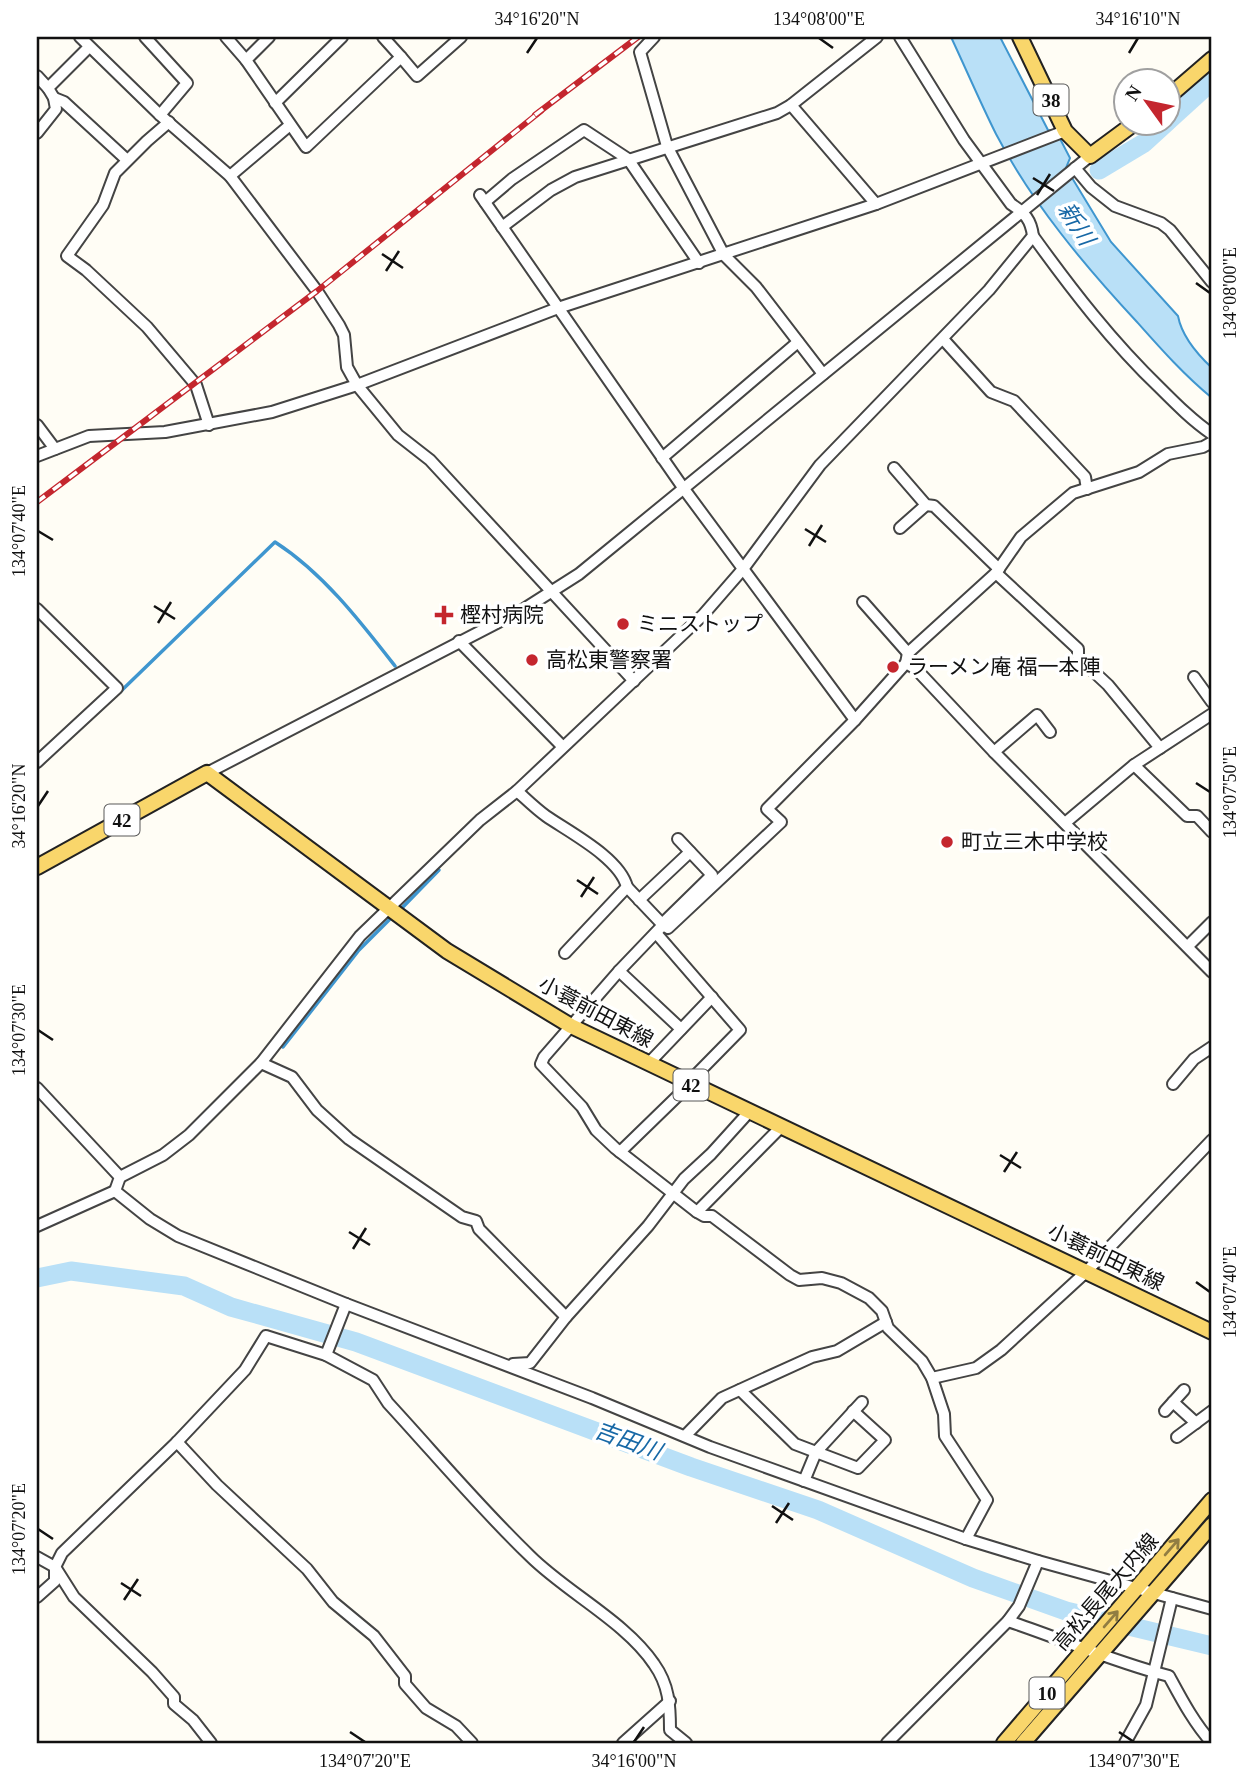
<svg xmlns="http://www.w3.org/2000/svg" width="1249" height="1780" font-family="'Times New Roman','Noto Sans JP',serif">
  <style>
    .water { fill: #b9e0f7; stroke: #3f96cf; stroke-width: 2 }
    .lines { fill: none; stroke-linecap: round; stroke-linejoin: round }
    .stream { stroke: #3f96cf; stroke-width: 3.5 }
    .river { stroke: #b9e0f7; stroke-width: 19 }
    .minor-casing { stroke: #444; stroke-width: 14 }
    .major-casing { stroke: #222; stroke-width: 18 }
    .minor { stroke: #fff; stroke-width: 10 }
    .major { stroke: #f9d66b; stroke-width: 14 }
    .rail-casing { stroke: #c4262e; stroke-width: 6 }
    .rail { stroke: #fff; stroke-width: 3.5; stroke-dasharray: 10; stroke-linecap: butt }
    .oneway { stroke: #917d42 }
    .ticks { fill: none; stroke: #111; stroke-width: 2.5 }
    .poi-dot { fill: #c4262e; stroke: #fff; stroke-width: 2.5 }
    .labels { text-anchor: middle; dominant-baseline: central; stroke-width: 7; stroke-linejoin: round; paint-order: stroke }
    .shield { fill: #fff; stroke: #585858; stroke-width: 2 }
    .shield-label { font-size: 19px; font-weight: bold; fill: #111 }
    .poi-label { font-size: 21px; fill: #111; stroke: #fff; text-anchor: start }
    .street-label { font-size: 21px; fill: #111; stroke: #fff }
    .water-label { font-size: 23px; font-style: italic; fill: #1768a6; stroke: #fff }
    .neatline { fill: none; stroke: #111; stroke-width: 2.5 }
    .ticks-label { font-size: 18px; text-anchor: middle; fill: #111 }
  </style>
  <rect width="100%" height="100%" fill="#fffdf5"/>
  <path class="water" d="M951,37h49l48,93 8,1 14,27 -4,10 45,74 67,74c4,21 19,38 34,52v30c-28,-23 -51,-49 -75,-76 -53,-57 -105,-119 -141,-188 -16,-32 -30,-65 -45,-97z"/>
  <g class="lines">
    <g class="stream">
      <path d="M120,692l155,-150c48,31 85,79 120,124"/>
      <path d="M400,910l39,-40"/>
      <path d="M283,1047l76,-97 35,-35"/>
    </g>
    <g class="river">
      <path d="M1168,121l44,-40"/>
      <path d="M1099,170l45,-27 23,-21"/>
      <path d="M37,1278l34,-7 113,15 47,21 125,35 335,125 127,43 155,68 93,33 146,35"/>
    </g>
    <defs>
      <g id="minor">
        <path d="M80,37l80,78 70,61 87,115 22,34 5,10 3,32 10,18 41,50 32,25 204,221"/>
        <path d="M145,37l42,46 -27,32"/>
        <path d="M226,37l20,23"/>
        <path d="M269,37l-23,23 60,87 95,-90 16,19 44,-39"/>
        <path d="M383,37l18,20"/>
        <path d="M654,37l-14,15 27,94 57,109 32,32 67,87"/>
        <path d="M37,76l11,12"/>
        <path d="M54,98l10,4 63,58"/>
        <path d="M275,103l67,-66"/>
        <path d="M791,105l85,99"/>
        <path d="M169,122l-22,19 -32,32 -12,32 -36,51 19,14 61,57 49,58 13,40"/>
        <path d="M37,133l19,-24 -2,-11 -6,-10 41,-41"/>
        <path d="M1075,168l16,19 24,19 46,17 9,7 42,52"/>
        <path d="M230,176l60,-51"/>
        <path d="M480,195l204,294 171,231 51,-57 10,6 78,83 218,220"/>
        <path d="M485,202l27,-23 72,-49 44,29 71,104"/>
        <path d="M502,227l49,-37 24,-13 202,-64 14,-8 86,-68"/>
        <path d="M1033,236c39,54 79,106 127,152 17,17 33,33 52,46"/>
        <path d="M943,339l48,53 23,9 71,76 2,12"/>
        <path d="M37,425l18,24"/>
        <path d="M37,456l52,-20 76,-4 107,-20 85,-27 201,-77 318,-104 189,-73"/>
        <path d="M662,458l136,-116"/>
        <path d="M894,468l32,37 8,1 65,63"/>
        <path d="M900,528l26,-23"/>
        <path d="M996,573l82,76v8l30,28 52,63"/>
        <path d="M863,602l45,51"/>
        <path d="M37,609l80,79 -80,74"/>
        <path d="M459,641l103,105"/>
        <path d="M906,663l2,-10 88,-80 25,-36 52,-44 66,-21 29,-18 35,-7 9,-5"/>
        <path d="M1194,677l18,25"/>
        <path d="M855,720l-88,89 14,13 -113,106 -5,-3 -44,46 -75,86 -3,7 41,43 14,23 19,18 82,64 7,4h8l78,59 9,5 23,-2 19,5 28,15 13,13 6,17 34,33 10,17 12,36 1,22 42,64 -21,39"/>
        <path d="M994,752l43,-37 13,17"/>
        <path d="M1134,765l53,51h10l15,16"/>
        <path d="M207,773l317,-164 55,-35 511,-418"/>
        <path d="M517,791c9,8 19,18 29,25 23,16 74,42 81,71"/>
        <path d="M1065,823l69,-58 78,-51"/>
        <path d="M639,900l51,-48"/>
        <path d="M662,924l50,-49 -34,-36"/>
        <path d="M656,933l84,97 -52,53"/>
        <path d="M1188,946l24,-24"/>
        <path d="M565,953l62,-66 36,38"/>
        <path d="M619,971l62,58"/>
        <path d="M261,1063l31,14 25,33 32,29 113,78 14,4 3,8 87,88"/>
        <path d="M648,1064l64,-67"/>
        <path d="M1173,1084l21,-25 18,-12"/>
        <path d="M37,1088l83,89 -5,14 35,28 28,17 168,68 246,94 118,49 256,92 72,22 174,48"/>
        <path d="M620,1152l70,-68"/>
        <path d="M120,1177l43,-22 26,-20 72,-72 99,-127 120,-116 37,-29 186,-176 40,-46 77,-104 169,-175 44,-54c-2,-16 -8,-23 -22,-32l-47,-64 -64,-103"/>
        <path d="M697,1212l84,-85"/>
        <path d="M37,1226l78,-35"/>
        <path d="M326,1355l20,-51"/>
        <path d="M513,1364l17,-1 36,-46 82,-91 36,-47 27,-25 38,-42"/>
        <path d="M932,1378l44,-10 25,-18 86,-79 125,-131"/>
        <path d="M740,1390l55,54 63,24 27,-28 -32,-29"/>
        <path d="M1173,1402l23,21"/>
        <path d="M1165,1411l19,-21"/>
        <path d="M685,1436l37,-38 90,-41 25,-6 49,-29"/>
        <path d="M1177,1437l35,-26"/>
        <path d="M177,1442l40,43 90,84 26,33 41,34 31,40v8l21,24 30,18 16,17"/>
        <path d="M804,1481l12,-29 46,-50"/>
        <path d="M37,1557l18,10 19,30 78,75 22,25v7l19,16 18,23"/>
        <path d="M37,1597l18,-16v-14l7,-14 115,-111 68,-72 21,-34 60,19 47,25 15,23c47,51 92,105 142,153 36,36 96,66 124,108 15,21 16,41 16,66l16,13"/>
        <path d="M1008,1621c54,18 106,41 161,55 13,24 25,47 43,67"/>
        <path d="M623,1743l47,-42"/>
        <path d="M887,1743l121,-122 11,-15 19,-45"/>
        <path d="M1125,1743l21,-38 26,-107"/>
      </g>
      <g id="major">
        <path d="M1020,37l45,94 25,25 46,-34"/>
        <path d="M1168,97l44,-38"/>
        <path d="M37,867l170,-94 240,178 124,75 641,306"/>
        <path d="M1004,1743l208,-243"/>
        <path d="M1023,1743l189,-218"/>
      </g>
    </defs>
    <use href="#minor" class="minor-casing"/>
    <use href="#major" class="major-casing"/>
    <use href="#minor" class="minor"/>
    <use href="#major" class="major"/>
    <defs>
      <g id="rail">
        <path d="M535,115l103,-78"/>
        <path d="M37,502l280,-211 224,-180"/>
      </g>
    </defs>
    <use href="#rail" class="rail-casing"/>
    <use href="#rail" class="rail"/>
  </g>
  <defs><path id="oneway-shaft" d="M-6 0H5M1.5-3L5.5 0L1.5 3" fill="none" stroke-width="1.6" stroke-linecap="round" stroke-linejoin="round" transform="scale(1.75)"/></defs>
  <g class="oneway">
    <use href="#oneway-shaft" transform="translate(1172 1547) rotate(-49)"/>
    <use href="#oneway-shaft" transform="translate(1111 1619) rotate(-49)"/>
  </g>
  <path class="ticks" d="M819,38l14,10M527,53l10,-15M1129,53l9,-15M1033,178l21,13M1037,195l13,-21M382,254l21,14M386,271l13,-20M1196,283l14,10M805,529l21,13M38,531l15,9M809,546l13,-21M154,606l21,13M158,623l13,-21M1196,783l14,9M38,806l10,-15M577,880l21,14M581,897l13,-20M38,1030l15,10M1000,1155l21,13M1004,1172l13,-20M349,1232l21,13M353,1249l13,-21M1196,1282l14,10M772,1506l21,14M776,1523l13,-20M38,1529l15,10M121,1583l20,13M124,1600l14,-21M350,1732l15,10M1119,1732l15,10M634,1742l10,-15"/>
  <g class="poi-dot">
    <path d="M440.5 604.5h7v7h7v7h-7v7h-7v-7h-7v-7h7z"/>
    <circle cx="623" cy="624" r="7"/>
    <circle cx="532" cy="660" r="7"/>
    <circle cx="893" cy="667" r="7"/>
    <circle cx="947" cy="842" r="7"/>
  </g>
  <g class="labels">
    <g class="shield">
      <rect x="1033.5" y="84.5" width="35" height="31" rx="5"/>
      <rect x="104.5" y="804.5" width="35" height="31" rx="5"/>
      <rect x="673.5" y="1069.5" width="35" height="31" rx="5"/>
      <rect x="1029.5" y="1677.5" width="35" height="31" rx="5"/>
    </g>
    <g class="shield-label">
      <text x="1051" y="100">38</text>
      <text x="122" y="820">42</text>
      <text x="691" y="1085">42</text>
      <text x="1047" y="1693">10</text>
    </g>
    <g class="poi-label">
      <text x="460" y="615">樫村病院</text>
      <text x="637" y="624">ミニストップ</text>
      <text x="546" y="660">高松東警察署</text>
      <text x="907" y="667">ラーメン庵 福一本陣</text>
      <text x="961" y="842">町立三木中学校</text>
    </g>
    <g class="street-label">
      <text transform="translate(596 1012) rotate(28)">小蓑前田東線</text>
      <text transform="translate(1106 1257) rotate(26)">小蓑前田東線</text>
      <text transform="translate(1106 1592) rotate(-49)">高松長尾大内線</text>
    </g>
    <g class="water-label">
      <text transform="translate(1076 224) rotate(57)">新川</text>
      <text transform="translate(628 1441) rotate(20)">吉田川</text>
    </g>
  </g>
  <rect width="1249" height="1780" fill="none" stroke="#ffffff" stroke-width="77"/>
  <g transform="translate(1147 102) rotate(303)"><circle r="33" fill="#ffffff" stroke="#a0a0a0" stroke-width="2"/>
  <path d="M0-5L12 26L0 18L-12 26Z" fill="#c4262e"/>
  <text y="-10" font-size="19" font-weight="bold" text-anchor="middle" fill="#111111">N</text>
  </g>
  <rect x="38" y="38" width="1172" height="1704" class="neatline"/>
  <g class="ticks-label">
    <text x="537" y="25">34°16'20"N</text>
    <text x="819" y="25">134°08'00"E</text>
    <text x="1138" y="25">34°16'10"N</text>
    <text transform="translate(1230 293) rotate(-90)" y="6">134°08'00"E</text>
    <text transform="translate(19 531) rotate(-90)" y="6">134°07'40"E</text>
    <text transform="translate(1230 792) rotate(-90)" y="6">134°07'50"E</text>
    <text transform="translate(19 806) rotate(-90)" y="6">34°16'20"N</text>
    <text transform="translate(19 1030) rotate(-90)" y="6">134°07'30"E</text>
    <text transform="translate(1230 1292) rotate(-90)" y="6">134°07'40"E</text>
    <text transform="translate(19 1529) rotate(-90)" y="6">134°07'20"E</text>
    <text x="365" y="1767">134°07'20"E</text>
    <text x="634" y="1767">34°16'00"N</text>
    <text x="1134" y="1767">134°07'30"E</text>
  </g>
</svg>
